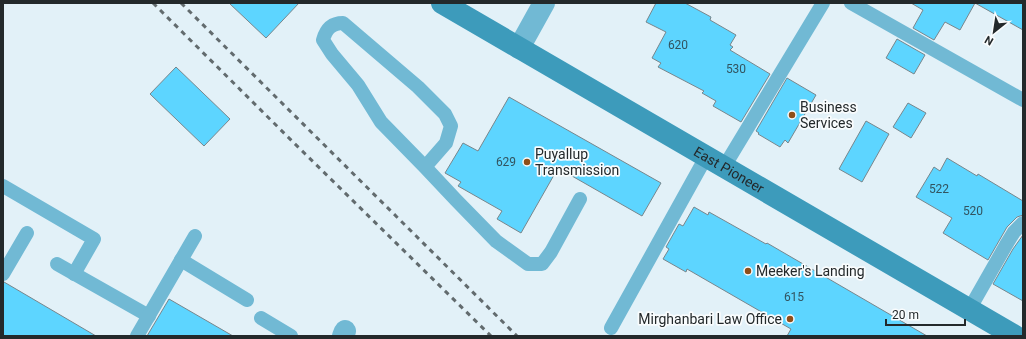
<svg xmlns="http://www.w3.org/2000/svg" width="1026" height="339" font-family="Roboto,sans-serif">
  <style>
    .building { fill: #5dd5ff; stroke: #78868c }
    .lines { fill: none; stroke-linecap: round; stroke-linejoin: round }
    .service { stroke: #71b9d4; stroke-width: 14 }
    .minor { stroke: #71b9d4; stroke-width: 22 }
    .secondary { stroke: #3d9bbb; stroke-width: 22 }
    .rail { stroke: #626b6e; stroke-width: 3; stroke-dasharray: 5 5; stroke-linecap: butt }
    .poi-dot { fill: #8f4e19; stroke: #f9fcfd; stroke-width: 1.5 }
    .labels { text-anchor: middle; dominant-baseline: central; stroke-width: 3.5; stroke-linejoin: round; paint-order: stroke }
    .number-label { font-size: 12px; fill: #325460 }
    .poi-label { font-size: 14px; fill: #23292b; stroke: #f9fcfd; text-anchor: start }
    .street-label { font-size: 14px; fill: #23292b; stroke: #f9fcfd }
  </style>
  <rect width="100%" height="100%" fill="#e2f1f8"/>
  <g class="building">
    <path d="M229,3h70l-33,35z"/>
    <path d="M656,3h29l26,14 -1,3 26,15 -6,10 3,2 -3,3 40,24 -29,48 -28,-16 3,-5 -14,-8 2,-2 -46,-24 3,-4 -9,-5 14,-26 -20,-10z"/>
    <path d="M911,3h112v27l-48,-27 -15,27 -15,-8 -11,18 -21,-12 10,-18z"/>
    <path d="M897,39l28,16 -11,19 -28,-16z"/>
    <path d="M176,67l54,52 -26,27 -54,-52z"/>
    <path d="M787,78l29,17 -28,48 -3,-3 -5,7 -22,-13 1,-1 -3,-2z"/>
    <path d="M509,97l152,86 -19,33 -84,-48 -37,65 -24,-14 5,-8 -44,-25 3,-4 -16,-9 18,-30 15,8z"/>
    <path d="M908,103l18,10 -15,25 -18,-11z"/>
    <path d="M866,121l23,13 -27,48 -23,-13z"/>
    <path d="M947,158l30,18 1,-2 45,27v14l-6,2 -10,10 -19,33 -45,-27 9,-15 -36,-21 18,-30 6,4z"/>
    <path d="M694,207l14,8 1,-3 57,32 1,-1 160,93h-140l4,-7 -104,-60 -1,3 -23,-13 6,-10 -3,-2 13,-23 4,2z"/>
    <path d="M1023,235v66l-30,-17 20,-35z"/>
    <path d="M3,282h1l92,54h-93z"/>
    <path d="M169,299l64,37h-86z"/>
  </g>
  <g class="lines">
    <g class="service">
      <path d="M851,3l172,97"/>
      <path d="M425,167l21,-24 5,-17 -6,-12 -27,-27 -75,-64c-11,0 -17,6 -20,17l9,14 26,31 23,37 44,45 31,33 40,41 32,23h14l9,-12 29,-53"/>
      <path d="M724,167l99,-164"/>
      <path d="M3,186l91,53 -20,35"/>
      <path d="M181,260l66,40"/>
      <path d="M57,264l92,52"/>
      <path d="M3,274l24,-41"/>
      <path d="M969,310l37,-65 8,-13 9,-9"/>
      <path d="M261,318l30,18"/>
      <path d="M611,328l95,-171"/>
      <path d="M137,336l58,-100"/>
    </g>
    <g class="minor">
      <path d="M519,48l25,-45"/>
      <path d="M343,336l2,-5"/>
    </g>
    <path class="secondary" id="s1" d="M442,3l573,333"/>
    <g class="rail">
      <path d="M153,3l141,140 197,193"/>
      <path d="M181,3l336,333"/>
    </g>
  </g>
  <g class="poi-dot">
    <circle cx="792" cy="115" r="4"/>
    <circle cx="527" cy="162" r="4"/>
    <circle cx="748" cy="271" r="4"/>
    <circle cx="790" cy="319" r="4"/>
  </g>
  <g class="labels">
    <g class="number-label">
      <text x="678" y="45">620</text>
      <text x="736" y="69">530</text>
      <text x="506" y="162">629</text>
      <text x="939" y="189">522</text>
      <text x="973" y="211">520</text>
      <text x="794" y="297">615</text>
    </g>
    <g class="poi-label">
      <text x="800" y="107">Business<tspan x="800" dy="16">Services</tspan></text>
      <text x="535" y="154">Puyallup<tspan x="535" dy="16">Transmission</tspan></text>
      <text x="756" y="271">Meeker's Landing</text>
      <text x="782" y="319" text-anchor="end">Mirghanbari Law Office</text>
    </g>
    <g class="street-label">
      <text stroke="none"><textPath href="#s1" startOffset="332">East Pioneer</textPath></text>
    </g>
  </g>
  <rect width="1026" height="339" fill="none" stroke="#23292b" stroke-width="8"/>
  <g transform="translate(994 32) rotate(210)" stroke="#f9fcfd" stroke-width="3" paint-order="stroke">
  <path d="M0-3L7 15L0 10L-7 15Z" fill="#23292b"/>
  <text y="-6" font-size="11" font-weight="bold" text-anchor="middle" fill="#23292b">N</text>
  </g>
  <path d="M886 319v6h79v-6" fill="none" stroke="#23292b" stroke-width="2"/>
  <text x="892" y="319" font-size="12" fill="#23292b" stroke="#f9fcfd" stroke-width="3" paint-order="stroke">20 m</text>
</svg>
